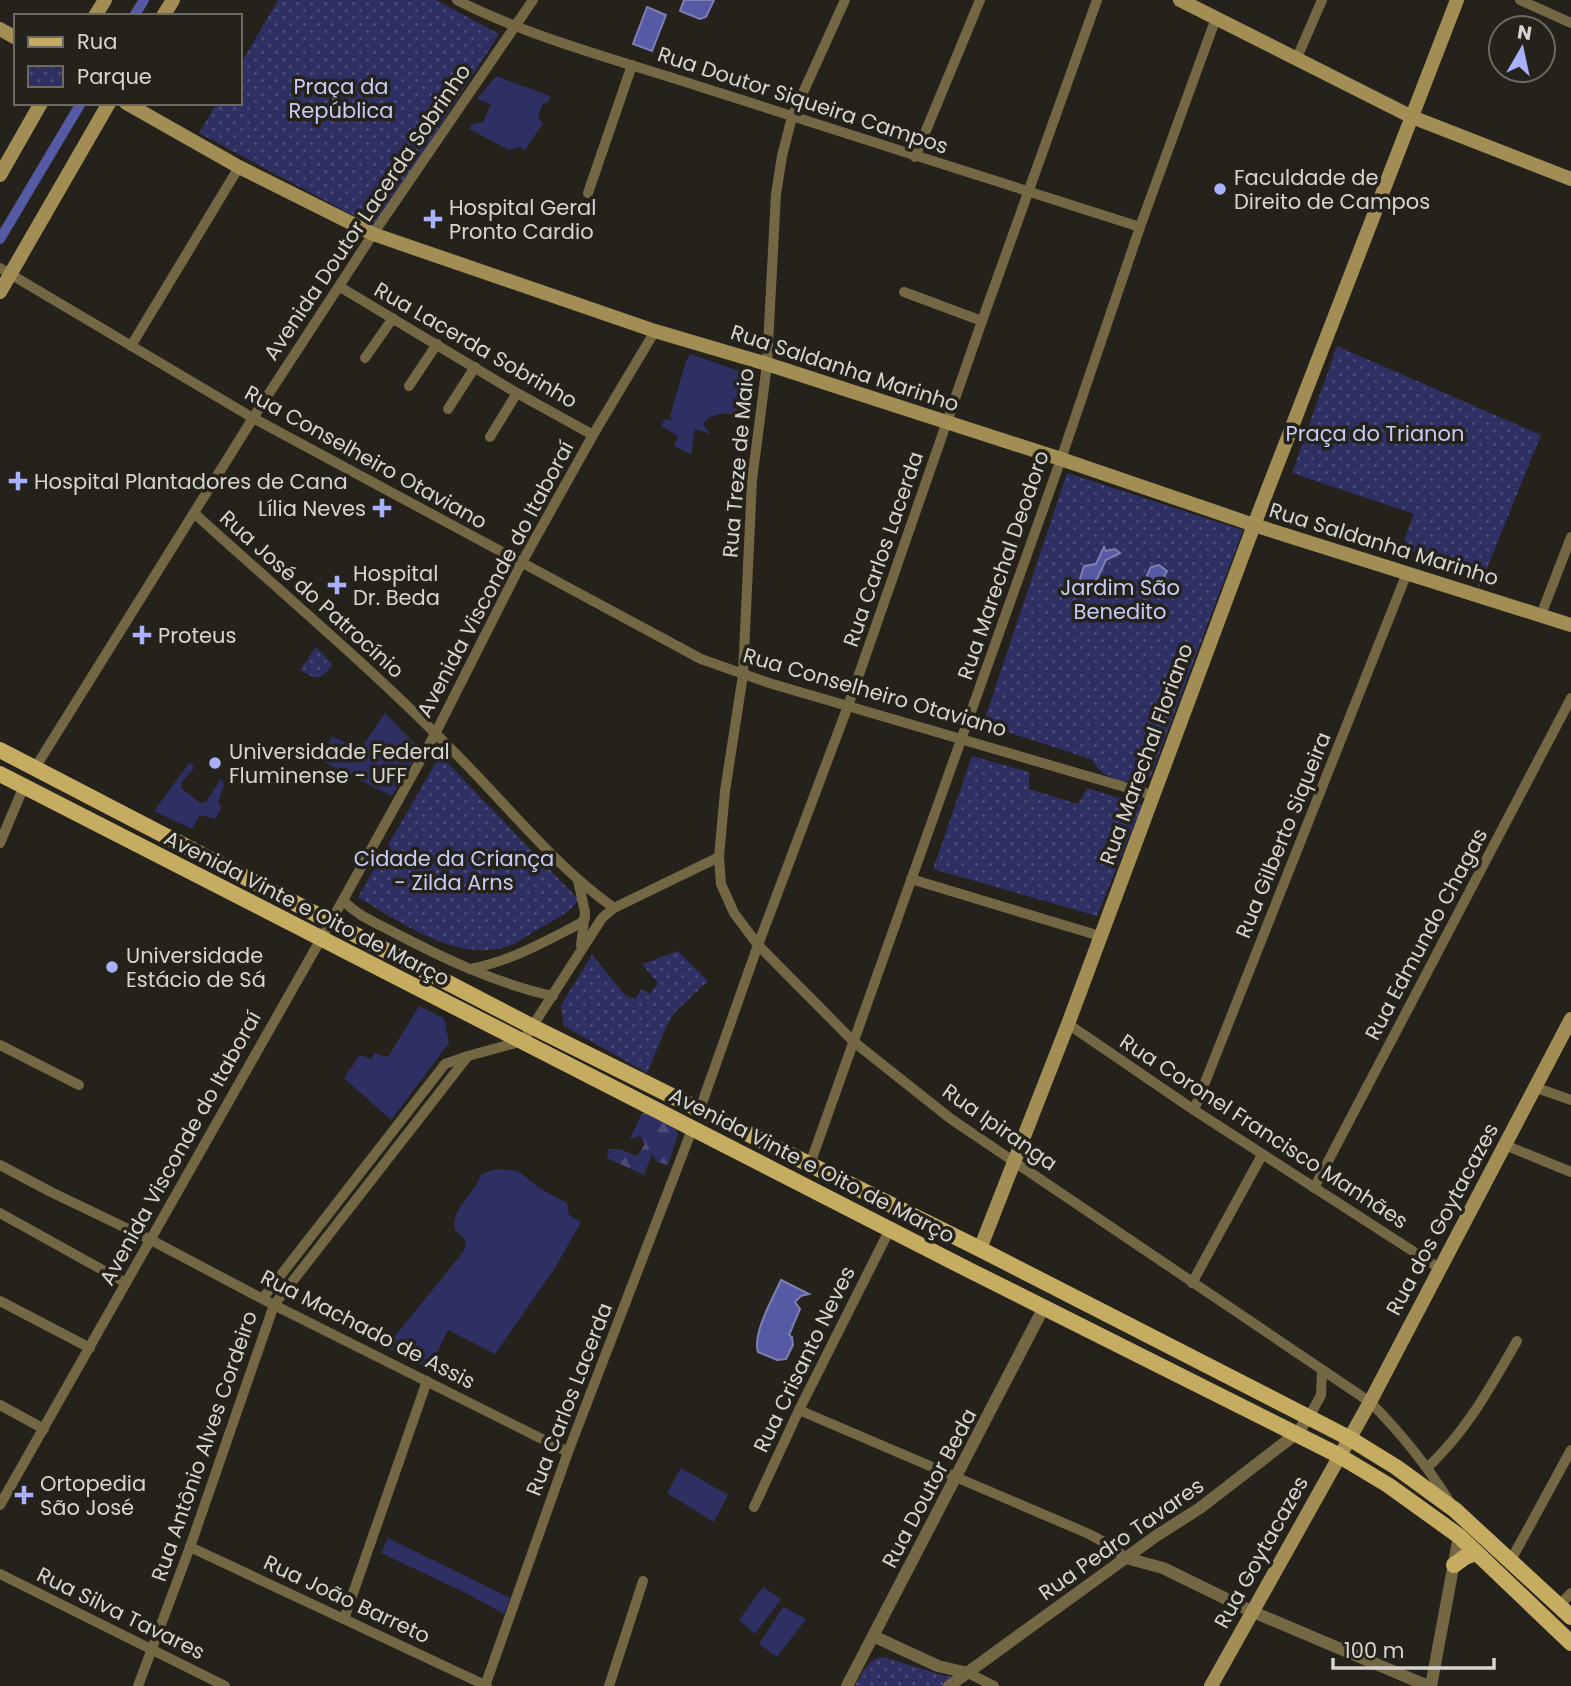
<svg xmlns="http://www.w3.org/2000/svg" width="1571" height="1686" font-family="Poppins,sans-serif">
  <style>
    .green { fill: #2e2f62 }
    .forest { fill: url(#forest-firs) }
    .park { fill: url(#park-dots) }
    .water { fill: #5659a4; stroke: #7d7eb1; stroke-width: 2 }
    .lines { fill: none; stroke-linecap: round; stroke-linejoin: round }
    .canal { stroke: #5659a4; stroke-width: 10 }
    .minor { stroke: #736744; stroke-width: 10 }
    .tertiary { stroke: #736744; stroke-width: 12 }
    .secondary { stroke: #a28e54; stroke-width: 14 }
    .primary { stroke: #c6ac60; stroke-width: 16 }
    .poi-dot { fill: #a9b0fc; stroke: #25221b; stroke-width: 2.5 }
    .labels { text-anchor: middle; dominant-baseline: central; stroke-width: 7; stroke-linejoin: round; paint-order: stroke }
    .park-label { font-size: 21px; fill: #c6cbf6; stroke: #25221b }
    .street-label { font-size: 21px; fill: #d7d5d0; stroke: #25221b }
    .poi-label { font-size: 21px; fill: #d7d5d0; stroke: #25221b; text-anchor: start }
  </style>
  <defs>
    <pattern id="forest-firs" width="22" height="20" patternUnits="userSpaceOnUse" patternTransform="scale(1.75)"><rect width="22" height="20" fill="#2e2f62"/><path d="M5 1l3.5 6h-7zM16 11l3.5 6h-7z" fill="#4c4c77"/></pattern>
    <pattern id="park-dots" width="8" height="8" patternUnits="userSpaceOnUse" patternTransform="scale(1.75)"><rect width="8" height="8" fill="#2e2f62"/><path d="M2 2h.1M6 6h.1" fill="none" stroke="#4c4c77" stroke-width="1.8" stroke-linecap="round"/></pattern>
  </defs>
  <rect width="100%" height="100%" fill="#25221b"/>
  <g class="green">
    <path d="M496,76l54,20 -1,5 -7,4 -4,12 5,6 -18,27 -6,-3 -10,3 -40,-21 3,-5 11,-2 8,-18 -14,-5z"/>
    <path d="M690,354l55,19 10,8 -3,36c-17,-2 -38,-9 -49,7l8,10 -16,-5 -4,26 -17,-9 4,-10 -17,-10 4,-7 7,1 -2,-4 16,-55z"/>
    <path d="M385,713l33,34 -1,6 -25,43 -72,-36 12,-24 28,14z"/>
    <path d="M190,762l4,6 -12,14 -1,6 19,15 6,-1 14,-22 2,-1 2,5 -6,19 4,4 -7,12 -15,-4 -8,14 -38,-18z"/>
    <path d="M419,1006l25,12 5,25 -58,77 -47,-42 16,-23 12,4 2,-6 14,4z"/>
    <path d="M496,1169l22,2 23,18 26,14 2,12 12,7 -26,46 -60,86 -47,-24 -19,39 -43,-22 78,-96 2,-10 -11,-11c-5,-21 21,-37 26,-56z"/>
    <path d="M681,1468l47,27 -14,27 -47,-29z"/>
    <path d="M388,1538l122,60 -6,16 -38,-21 -85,-40z"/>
    <path d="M763,1587l18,12 -26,35 -16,-14z"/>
    <path d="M783,1607l23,12 -29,38 -18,-13z"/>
  </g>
  <path class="forest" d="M645,1112l31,16 2,6 -10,31 -11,-3 -5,-8 -8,21 -37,-17 2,-9h11l17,7 8,-12 -5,-8 -10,3 11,-24z"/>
  <g class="park">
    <path d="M278,0h158l63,34 -124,193 -176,-94 18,-30h23v-38z"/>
    <path d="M1337,346l204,89 -62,153 -6,-11 -63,-27 -6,-10 10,-26 -122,-41z"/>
    <path d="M1067,473l176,57 -93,248 -6,-2c-15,13 -45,1 -51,-16l-110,-36z"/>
    <path d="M316,647l16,17c-10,17 -16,16 -32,6z"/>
    <path d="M440,755l139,145c-10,13 -25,20 -39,28 -11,7 -25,17 -38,20 -49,12 -104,-27 -144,-51z"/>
    <path d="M972,756l57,16v17l49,15 9,-16 55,17 -45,111 -164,-47z"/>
    <path d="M678,951l30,30 -34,32 -7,12 -20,48 -83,-47 -3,-21 31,-50 34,41 9,3 7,-10 8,5 8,-11 -16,-19z"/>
    <path d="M884,1657l61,19 11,1 -15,9h-86c7,-13 13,-28 29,-29z"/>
  </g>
  <g class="water">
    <path d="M684,0h30l-8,17 -6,2 -20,-8z"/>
    <path d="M647,7l19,8 -14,36 -19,-7z"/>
    <path d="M1104,547l2,4 9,-2 5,4 -14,7 -10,21c-7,3 -10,4 -16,-2l4,-13 12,-2z"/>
    <path d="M1159,565l8,6 -11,21 -4,3 -6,-5 1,-15 4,-8z"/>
    <path d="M781,1280l28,14 -8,2 -6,6 5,7 -11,26 3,2 1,8 -7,14 -9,1 -19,-8c-6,-18 15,-54 23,-72z"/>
  </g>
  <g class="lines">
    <g class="canal">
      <path d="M134,16l10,-16"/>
      <path d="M0,239l81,-136"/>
    </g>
    <g class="minor">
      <path d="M457,0c74,38 164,61 244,87 146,47 293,93 439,140"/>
      <path d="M845,0l-53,117 -10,39 -6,38 -9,170 -15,116 -9,195 -18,116 -6,66 2,27 13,29 24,32 96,97 97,77 419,283c30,30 56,62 79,99"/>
      <path d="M1520,0l51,23"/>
      <path d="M1296,60l26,-60"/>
      <path d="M915,157l65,-157"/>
      <path d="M588,193l44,-128"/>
      <path d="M0,268l253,150 448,241 68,24 383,112"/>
      <path d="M340,287l177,106 76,42"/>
      <path d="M904,292l78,29"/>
      <path d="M131,346l108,-179"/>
      <path d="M365,358l28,-40"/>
      <path d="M409,386l28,-42"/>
      <path d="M448,409l27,-42"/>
      <path d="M490,437l27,-44"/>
      <path d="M195,514c85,77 174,152 255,234 54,53 102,116 164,160"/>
      <path d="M1541,615l30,-78"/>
      <path d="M35,768l218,-350 120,-184 160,-234"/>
      <path d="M0,843l24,-57"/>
      <path d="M911,879l189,57"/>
      <path d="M578,880l7,32 -4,33"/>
      <path d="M343,900c14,16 36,24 54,34 50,26 101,50 156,62"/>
      <path d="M470,969c41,-8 74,-27 111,-46l4,-5"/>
      <path d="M1068,1024l126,86 245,158"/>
      <path d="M0,1045l79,40"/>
      <path d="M1534,1087l37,13"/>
      <path d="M700,1109l58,-164 90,-239 134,-385 115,-321"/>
      <path d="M1194,1110l213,-537"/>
      <path d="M1505,1145l66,27"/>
      <path d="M810,1164l251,-705 79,-232 76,-209"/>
      <path d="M0,1165l51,27 100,48 123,65 294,147"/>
      <path d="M1314,1188l257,-490"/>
      <path d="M0,1213l126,70"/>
      <path d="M1192,1283l70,-128"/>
      <path d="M263,1298l182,-234 23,-8"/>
      <path d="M0,1301l90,47"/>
      <path d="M0,1405l44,24"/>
      <path d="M799,1410l290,124 22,12 15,12"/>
      <path d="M1309,1417l12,-22 1,-25"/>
      <path d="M1428,1467c40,-38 61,-78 89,-126"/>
      <path d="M0,1505l343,-605 92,-166 86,-170 72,-129 62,-104"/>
      <path d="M754,1507l45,-97 91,-181"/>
      <path d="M190,1547l297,139"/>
      <path d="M1511,1560l60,-110"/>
      <path d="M0,1574l225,112"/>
      <path d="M1559,1606l12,-13"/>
      <path d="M344,1619l83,-238"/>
      <path d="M968,1673l26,13"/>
      <path d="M138,1686l52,-139 84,-242 194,-249 55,-15 79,-123 12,-10 105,-51"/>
      <path d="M485,1686l83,-234 125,-325"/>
      <path d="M609,1686l34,-105"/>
    </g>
    <g class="tertiary">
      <path d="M1126,1558l37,10 88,43 177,75"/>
      <path d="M873,1636l65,30 30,7"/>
      <path d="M847,1686l197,-379"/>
      <path d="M949,1686l207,-150 44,-28 97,-75 12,-16"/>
      <path d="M1431,1686l28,-150"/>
    </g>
    <g class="secondary">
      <path d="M1180,0l232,117 159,62"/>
      <path d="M95,16l10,-16"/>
      <path d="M163,16l10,-16"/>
      <path d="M0,29l16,9"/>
      <path d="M126,103l113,64 134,67 282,97 112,33 294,95 193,66 317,100"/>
      <path d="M0,175l41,-72"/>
      <path d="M0,292l109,-189"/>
      <path d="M980,1249l88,-225 186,-499 203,-525"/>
      <path d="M1211,1686l159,-284 201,-383"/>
    </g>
    <g class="primary">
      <path d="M0,750l533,277 447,222 369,189 47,29 59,43 116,107"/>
      <path d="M0,774l971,497 367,184 50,30 71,51 112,107"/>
      <path d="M1454,1565l11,-8 11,-4"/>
    </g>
  </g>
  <g class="poi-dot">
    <circle cx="1220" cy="189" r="7"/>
    <path d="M429.5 208.5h7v7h7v7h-7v7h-7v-7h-7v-7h7z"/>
    <path d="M14.5 470.5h7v7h7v7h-7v7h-7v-7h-7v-7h7z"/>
    <path d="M378.5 497.5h7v7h7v7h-7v7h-7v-7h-7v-7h7z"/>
    <path d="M333.5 574.5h7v7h7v7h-7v7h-7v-7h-7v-7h7z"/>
    <path d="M138.5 624.5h7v7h7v7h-7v7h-7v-7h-7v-7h7z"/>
    <circle cx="215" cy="763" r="7"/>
    <circle cx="112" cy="967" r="7"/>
    <path d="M20.5 1484.5h7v7h7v7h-7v7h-7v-7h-7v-7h7z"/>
  </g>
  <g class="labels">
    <g class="park-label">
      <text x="341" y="86">Praça da<tspan x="341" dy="24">República</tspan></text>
      <text x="1375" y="433">Praça do Trianon</text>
      <text x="1120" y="587">Jardim São<tspan x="1120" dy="24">Benedito</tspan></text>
      <text x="454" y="858">Cidade da Criança<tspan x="454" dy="24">- Zilda Arns</tspan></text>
    </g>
    <g class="street-label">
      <text transform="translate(803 100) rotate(18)">Rua Doutor Siqueira Campos</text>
      <text transform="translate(367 212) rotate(-56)">Avenida Doutor Lacerda Sobrinho</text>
      <text transform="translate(476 345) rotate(30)">Rua Lacerda Sobrinho</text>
      <text transform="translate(845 368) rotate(18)">Rua Saldanha Marinho</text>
      <text transform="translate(366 457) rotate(29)">Rua Conselheiro Otaviano</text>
      <text transform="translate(738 463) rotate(-85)">Rua Treze de Maio</text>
      <text transform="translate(1384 544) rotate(17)">Rua Saldanha Marinho</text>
      <text transform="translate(883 549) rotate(-71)">Rua Carlos Lacerda</text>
      <text transform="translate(1003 565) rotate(-71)">Rua Marechal Deodoro</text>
      <text transform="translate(495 579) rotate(-62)">Avenida Visconde do Itaboraí</text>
      <text transform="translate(312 594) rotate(42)">Rua José do Patrocínio</text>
      <text transform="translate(875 692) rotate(16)">Rua Conselheiro Otaviano</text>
      <text transform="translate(1146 754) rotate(-70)">Rua Marechal Floriano</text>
      <text transform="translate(1283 835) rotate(-68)">Rua Gilberto Siqueira</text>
      <text transform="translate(307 908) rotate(27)">Avenida Vinte e Oito de Março</text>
      <text transform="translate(1426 934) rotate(-62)">Rua Edmundo Chagas</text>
      <text transform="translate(1000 1127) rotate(35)">Rua Ipiranga</text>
      <text transform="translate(1264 1131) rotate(33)">Rua Coronel Francisco Manhães</text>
      <text transform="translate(180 1148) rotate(-61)">Avenida Visconde do Itaboraí</text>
      <text transform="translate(812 1165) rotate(27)">Avenida Vinte e Oito de Março</text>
      <text transform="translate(1442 1219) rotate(-62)">Rua dos Goytacazes</text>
      <text transform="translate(368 1329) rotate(27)">Rua Machado de Assis</text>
      <text transform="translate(804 1359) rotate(-64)">Rua Crisanto Neves</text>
      <text transform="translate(569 1399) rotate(-69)">Rua Carlos Lacerda</text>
      <text transform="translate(204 1446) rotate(-71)">Rua Antônio Alves Cordeiro</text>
      <text transform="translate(929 1488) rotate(-62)">Rua Doutor Beda</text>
      <text transform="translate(1121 1539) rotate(-35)">Rua Pedro Tavares</text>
      <text transform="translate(1261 1552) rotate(-61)">Rua Goytacazes</text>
      <text transform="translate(347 1599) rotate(25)">Rua João Barreto</text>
      <text transform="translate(121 1613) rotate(26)">Rua Silva Tavares</text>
    </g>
    <g class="poi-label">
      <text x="1234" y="177">Faculdade de<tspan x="1234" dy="24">Direito de Campos</tspan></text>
      <text x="449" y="207">Hospital Geral<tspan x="449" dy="24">Pronto Cardio</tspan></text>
      <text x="34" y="481">Hospital Plantadores de Cana</text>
      <text x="366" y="508" text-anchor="end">Lília Neves</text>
      <text x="353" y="573">Hospital<tspan x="353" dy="24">Dr. Beda</tspan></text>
      <text x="158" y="635">Proteus</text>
      <text x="229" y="751">Universidade Federal<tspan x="229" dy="24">Fluminense - UFF</tspan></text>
      <text x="126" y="955">Universidade<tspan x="126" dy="24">Estácio de Sá</tspan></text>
      <text x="40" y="1483">Ortopedia<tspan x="40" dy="24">São José</tspan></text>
    </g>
  </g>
  <rect x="14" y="14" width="228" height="91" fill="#25221b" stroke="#6c6a63" stroke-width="2"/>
  <rect x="28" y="37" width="35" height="10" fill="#c6ac60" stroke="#6c6a63" stroke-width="2"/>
  <text x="77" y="49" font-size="21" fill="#d7d5d0">Rua</text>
  <rect x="28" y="66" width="35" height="21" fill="url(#park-dots)" stroke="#6c6a63" stroke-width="2"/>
  <text x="77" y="84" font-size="21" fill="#d7d5d0">Parque</text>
  <g transform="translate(1522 49) rotate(9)"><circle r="33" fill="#25221b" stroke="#6c6a63" stroke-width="2"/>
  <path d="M0-5L12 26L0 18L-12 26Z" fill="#a9b0fc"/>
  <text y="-10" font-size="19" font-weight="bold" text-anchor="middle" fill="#d7d5d0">N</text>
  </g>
  <path d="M1333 1658v10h161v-10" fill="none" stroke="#d7d5d0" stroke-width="3.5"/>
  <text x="1344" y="1658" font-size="21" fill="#d7d5d0" stroke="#25221b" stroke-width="5" paint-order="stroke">100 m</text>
</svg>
